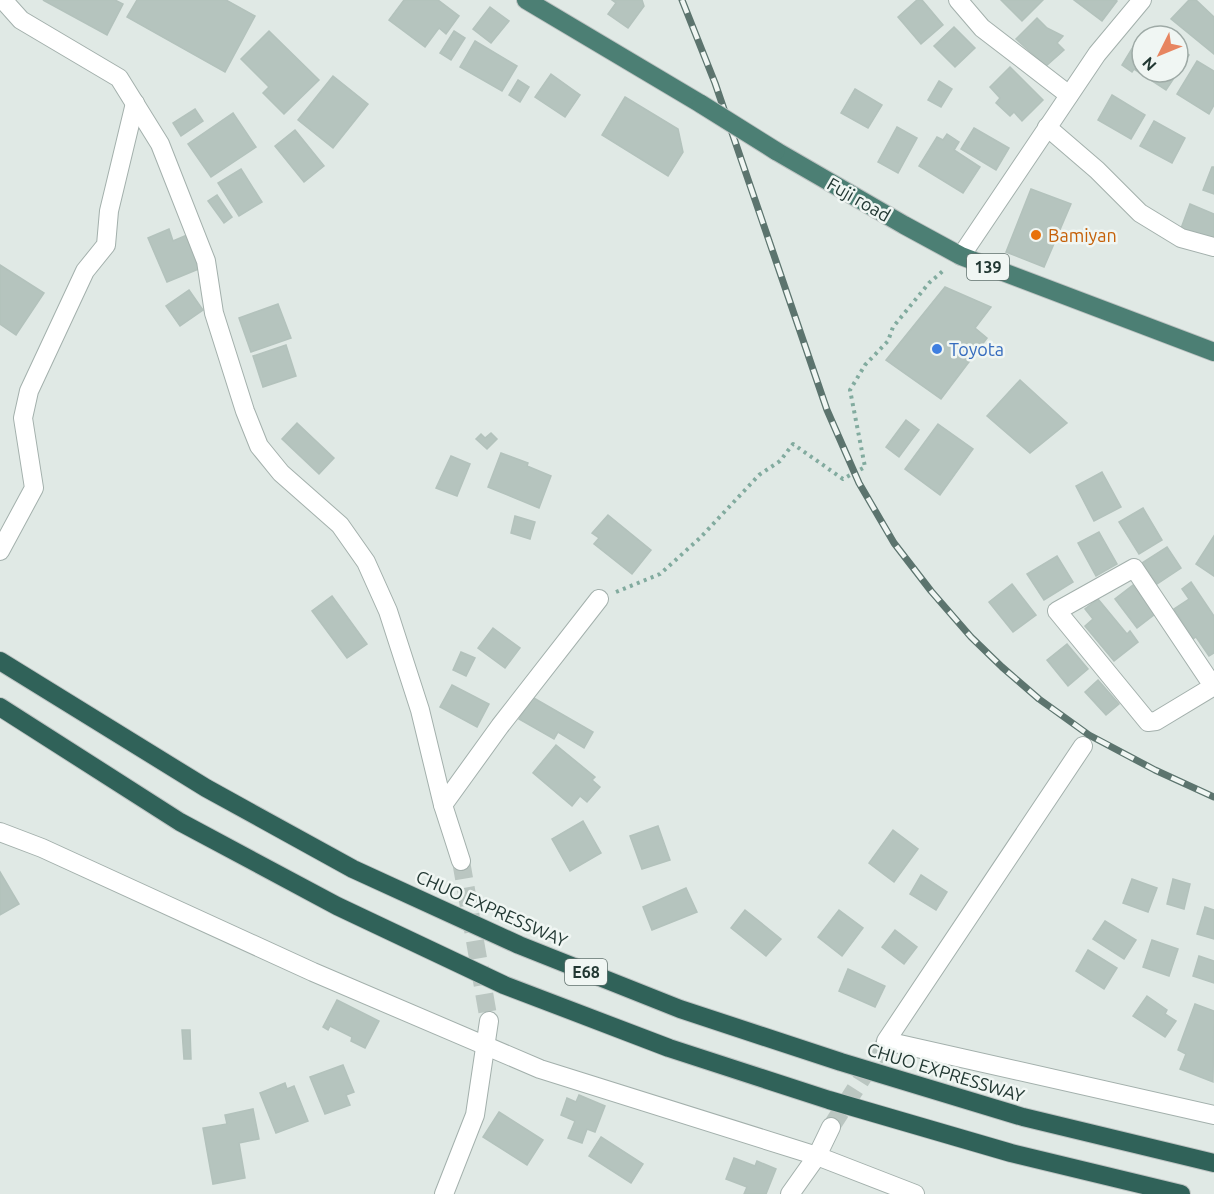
<svg xmlns="http://www.w3.org/2000/svg" width="1214" height="1194" font-family="Ubuntu,sans-serif">
  <style>
    .building { fill: #b5c4be; stroke: #b3c2bc; stroke-width: 1.5 }
    .lines { fill: none; stroke-linecap: round; stroke-linejoin: round }
    .minor-tunnel { stroke: #bac6c1; stroke-width: 18; stroke-dasharray: 18 9; stroke-linecap: butt }
    .minor-casing { stroke: #a3b0ac; stroke-width: 20 }
    .trunk-casing { stroke: #bdc3c2; stroke-width: 20 }
    .motorway-casing { stroke: #bdc3c2; stroke-width: 20 }
    .path { stroke: #82ab9f; stroke-width: 4; stroke-dasharray: 3 4.5; stroke-linecap: butt }
    .minor { stroke: #fff; stroke-width: 18 }
    .trunk { stroke: #4c7f74; stroke-width: 18 }
    .motorway { stroke: #306259; stroke-width: 18 }
    .rail-casing { stroke: #5c746e; stroke-width: 7 }
    .rail { stroke: #f0f6f3; stroke-width: 4.5; stroke-dasharray: 14; stroke-linecap: butt }
    .trunk-bridge-casing { stroke: #bdc3c2; stroke-width: 20; stroke-linecap: butt }
    .trunk-bridge { stroke: #4c7f74; stroke-width: 18 }
    .food-dot { fill: #e8710a; stroke: #f0f6f3; stroke-width: 2 }
    .shop-dot { fill: #3f7fe0; stroke: #f0f6f3; stroke-width: 2 }
    .labels { text-anchor: middle; dominant-baseline: central; stroke-width: 5; stroke-linejoin: round; paint-order: stroke }
    .shield { fill: #f0f6f3; stroke: #60716d; stroke-width: 1.5 }
    .shield-label { font-size: 16px; font-weight: bold; fill: #223833 }
    .street-label { font-size: 18px; fill: #223833; stroke: #f0f6f3 }
    .food-label { font-size: 18px; fill: #c56008; stroke: #f0f6f3; text-anchor: start }
    .shop-label { font-size: 18px; fill: #366cbe; stroke: #f0f6f3; text-anchor: start }
  </style>
  <rect width="100%" height="100%" fill="#e0e9e5"/>
  <g class="building">
    <path d="M43,0h72l8,4 -16,31z"/>
    <path d="M137,0h89l29,16 -30,56 -98,-55z"/>
    <path d="M404,0h34l21,16 -13,18 -7,-6 -14,19 -36,-27z"/>
    <path d="M612,0h30l2,6 -16,22 -20,-14 8,-11z"/>
    <path d="M917,0h5l21,25 -22,19 -23,-27z"/>
    <path d="M1001,0h42l-21,21z"/>
    <path d="M1074,0h42l1,1 -15,20z"/>
    <path d="M1189,0h7l18,17v37l-43,-35z"/>
    <path d="M490,7l19,14 -18,22 -18,-14z"/>
    <path d="M1037,18l10,10 16,8 -6,7 7,7 -18,16 -30,-27z"/>
    <path d="M954,27l21,21 -20,19 -21,-21z"/>
    <path d="M269,31l50,49 -35,34 -21,-21 6,-6 -28,-28z"/>
    <path d="M454,31l11,7 -14,22 -11,-7z"/>
    <path d="M1139,37l3,2v33h36l-12,18 -32,-21 -2,3 -10,-7z"/>
    <path d="M475,41l42,25 -15,25 -42,-24z"/>
    <path d="M1178,48l11,7 -11,17z"/>
    <path d="M1197,61l17,10v34l-5,9 -32,-20z"/>
    <path d="M1010,67l33,33 -21,21 -8,-9 -4,4 -14,-13 4,-5 -10,-11z"/>
    <path d="M551,74l29,21 -15,22 -30,-20z"/>
    <path d="M333,76l35,28 -35,44 -35,-28z"/>
    <path d="M518,80l11,7 -9,15 -11,-7z"/>
    <path d="M939,81l13,8 -11,18 -13,-7z"/>
    <path d="M855,89l27,16 -14,23 -27,-15z"/>
    <path d="M1112,95l33,20 -14,24 -33,-19z"/>
    <path d="M625,97l53,32 5,23 -15,24 -66,-41z"/>
    <path d="M195,109l8,12 -22,15 -8,-13z"/>
    <path d="M233,113l23,34 -45,30 -23,-33z"/>
    <path d="M1154,121l31,17 -13,25 -32,-17z"/>
    <path d="M897,127l20,11 -19,35 -20,-11z"/>
    <path d="M974,128l35,20 -13,22 -35,-21z"/>
    <path d="M295,130l29,36 -20,16 -29,-36z"/>
    <path d="M947,134l12,8 -5,8 26,17 -17,26 -44,-27 18,-29 6,3z"/>
    <path d="M1212,167h2v27l-11,-4z"/>
    <path d="M241,169l21,33 -23,14 -21,-33z"/>
    <path d="M1031,189l40,15 -27,63 -38,-15z"/>
    <path d="M217,195l15,22 -8,6 -16,-22z"/>
    <path d="M1190,204l24,10v30l-34,-13z"/>
    <path d="M169,229l4,12 14,-6 14,33 -34,14 -19,-44z"/>
    <path d="M0,265l44,28 -28,42 -16,-11z"/>
    <path d="M945,287l46,20 -16,21 12,10 -46,61 -55,-39z"/>
    <path d="M189,290l14,20 -23,16 -14,-20z"/>
    <path d="M278,304l13,34 -40,14 -12,-34z"/>
    <path d="M286,345l10,31 -33,11 -10,-31z"/>
    <path d="M1020,380l47,43 -37,30 -43,-37z"/>
    <path d="M906,420l13,10 -20,27 -13,-10z"/>
    <path d="M297,423l37,35 -15,16 -37,-35z"/>
    <path d="M938,424l35,25 -33,46 -35,-26z"/>
    <path d="M491,433l6,6 -10,10 -11,-10 5,-5 4,4z"/>
    <path d="M501,453l27,10 -1,3 24,10 -12,32 -51,-21z"/>
    <path d="M451,456l19,8 -13,32 -21,-8z"/>
    <path d="M1102,472l19,35 -27,14 -18,-35z"/>
    <path d="M1143,508l19,32 -23,14 -20,-32z"/>
    <path d="M608,515l43,35 -19,24 -38,-30 5,-6 -7,-5z"/>
    <path d="M515,516l20,6 -5,17 -19,-6z"/>
    <path d="M1099,532l18,32 -21,12 -18,-33z"/>
    <path d="M1214,536v40l-18,-12z"/>
    <path d="M1167,547l14,21 -24,16 -15,-21z"/>
    <path d="M1057,556l16,26 -29,18 -17,-26z"/>
    <path d="M1191,582l23,34v37l-5,3 -13,-19 -3,2 -19,-30 15,-10 -7,-10z"/>
    <path d="M1012,584l24,31 -23,17 -24,-30z"/>
    <path d="M1133,585l22,29 -18,14 -22,-29z"/>
    <path d="M332,596l35,48 -20,14 -35,-47z"/>
    <path d="M1098,599l29,35 3,-3 8,11 -24,19 -29,-35 8,-7 -8,-10z"/>
    <path d="M493,628l27,20 -15,20 -27,-20z"/>
    <path d="M1067,644l21,25 -20,17 -21,-26z"/>
    <path d="M461,652l14,6 -9,18 -13,-6z"/>
    <path d="M1098,680l21,24 -13,11 -21,-23z"/>
    <path d="M452,685l37,19 -12,23 -37,-20z"/>
    <path d="M532,697l61,35 -9,16 -26,-16 -4,7 -35,-20z"/>
    <path d="M556,745l39,32 -3,3 8,7 -13,15 -7,-6 -8,10 -39,-33z"/>
    <path d="M583,821l18,32 -31,18 -18,-32z"/>
    <path d="M658,826l12,34 -28,9 -12,-33z"/>
    <path d="M893,830l25,19 -24,33 -25,-19z"/>
    <path d="M0,872l19,32 -19,11z"/>
    <path d="M921,875l26,17 -11,18 -26,-16z"/>
    <path d="M1132,879l25,9 -9,24 -25,-9z"/>
    <path d="M1173,879l17,5 -6,25 -17,-5z"/>
    <path d="M686,888l11,24 -45,18 -9,-23z"/>
    <path d="M1205,907l9,3v29l-17,-5z"/>
    <path d="M745,910l36,29 -15,17 -35,-28z"/>
    <path d="M839,910l24,18 -21,28 -24,-19z"/>
    <path d="M1105,921l31,19 -12,19 -31,-20z"/>
    <path d="M895,930l22,17 -13,17 -22,-17z"/>
    <path d="M1152,940l26,9 -9,27 -26,-9z"/>
    <path d="M1088,950l29,18 -13,21 -28,-18z"/>
    <path d="M1199,956l15,5v22l-21,-7z"/>
    <path d="M848,969l37,17 -10,21 -36,-16z"/>
    <path d="M1147,996l20,14 -2,4 11,7 -11,16 -32,-21z"/>
    <path d="M337,1000l42,21 -14,27 -14,-7 1,-4 -22,-11 -2,4 -5,-3z"/>
    <path d="M1195,1004l19,7 -1,71 -33,-13 6,-15 -8,-4z"/>
    <path d="M182,1030h8l1,29h-7z"/>
    <path d="M343,1065l11,27 -8,3 4,10 -25,9 -15,-37z"/>
    <path d="M285,1083l2,6 7,-3 14,35 -32,12 -16,-40z"/>
    <path d="M579,1095l26,11 -10,26 -8,-3 -5,14 -14,-5 7,-17 -14,-6 6,-17 9,4z"/>
    <path d="M253,1109l6,30 -20,4 6,35 -32,6 -10,-56 24,-4 -2,-9z"/>
    <path d="M499,1112l44,28 -16,25 -44,-28z"/>
    <path d="M601,1137l42,27 -12,19 -42,-27z"/>
    <path d="M734,1158l21,8 2,-5 19,8 -10,25h-22l3,-7 -21,-8z"/>
  </g>
  <g class="lines">
    <g class="minor-tunnel">
      <path d="M461,861l28,160"/>
      <path d="M831,1127l55,-86"/>
    </g>
    <defs>
      <g id="minor">
        <path d="M3,0l18,20 98,58 41,66 46,117 8,52 31,98 14,35 22,27 59,52 26,37 22,49 32,99 23,95 18,56"/>
        <path d="M958,0l24,28 87,67"/>
        <path d="M1047,127l50,43 43,43 41,25 33,9"/>
        <path d="M961,256l136,-202 45,-54"/>
        <path d="M0,551l34,-63 -11,-70 6,-27 56,-120 21,-26 3,-34 26,-108"/>
        <path d="M1213,686l-79,-118 -77,43 91,111 8,-1 58,-35"/>
        <path d="M1083,746l-197,295 328,74"/>
        <path d="M443,805l57,-79 99,-127"/>
        <path d="M0,832l42,16 271,124 227,97 277,87 98,38"/>
        <path d="M444,1194l31,-79 14,-94"/>
        <path d="M790,1194l27,-38 14,-29"/>
      </g>
      <g id="trunk">
        <path d="M526,0l175,104"/>
        <path d="M776,151l128,74 57,31 253,96"/>
      </g>
      <g id="motorway">
        <path d="M0,661l206,127 147,81 166,76 161,64 161,53 182,55 191,46"/>
        <path d="M0,707l180,115 157,84 167,79 165,63 160,52 182,53 170,41"/>
      </g>
    </defs>
    <use href="#minor" class="minor-casing"/>
    <use href="#trunk" class="trunk-casing"/>
    <use href="#motorway" class="motorway-casing"/>
    <path class="path" d="M616,592l44,-18 40,-36 59,-63 21,-14 13,-17 50,35 22,-12 -15,-77 15,-25 23,-24 5,-14 36,-44 15,-13"/>
    <use href="#minor" class="minor"/>
    <use href="#trunk" class="trunk"/>
    <use href="#motorway" class="motorway"/>
    <defs>
      <path id="rail" d="M682,0l33,83 112,327 32,73 35,60 37,48 40,46 31,30 37,32 50,36 66,35 59,27"/>
    </defs>
    <use href="#rail" class="rail-casing"/>
    <use href="#rail" class="rail"/>
    <defs>
      <path id="trunk-bridge" d="M701,104l75,47"/>
    </defs>
    <use href="#trunk-bridge" class="trunk-bridge-casing"/>
    <use href="#trunk-bridge" class="trunk-bridge"/>
  </g>
  <circle class="food-dot" cx="1036" cy="235" r="6"/>
  <circle class="shop-dot" cx="937" cy="349" r="6"/>
  <g class="labels">
    <g class="shield">
      <rect x="967" y="254" width="42" height="26" rx="4.5"/>
      <rect x="565" y="959" width="42" height="26" rx="4.5"/>
    </g>
    <g class="shield-label">
      <text x="988" y="267">139</text>
      <text x="586" y="972">E68</text>
    </g>
    <g class="street-label">
      <text transform="translate(859 199) rotate(30)">Fuji road</text>
      <text transform="translate(492 908) rotate(24)">CHUO EXPRESSWAY</text>
      <text transform="translate(946 1072) rotate(17)">CHUO EXPRESSWAY</text>
    </g>
    <g class="food-label">
      <text x="1048" y="235">Bamiyan</text>
    </g>
    <g class="shop-label">
      <text x="949" y="349">Toyota</text>
    </g>
  </g>
  <g transform="translate(1160 54) rotate(227)"><circle r="28" fill="#f0f6f3" stroke="#9eaaa6" stroke-width="1.5"/>
  <path d="M0-4.5L10 22L0 15L-10 22Z" fill="#e78560"/>
  <text y="-9" font-size="16" font-weight="bold" text-anchor="middle" fill="#223833">N</text>
  </g>
</svg>
